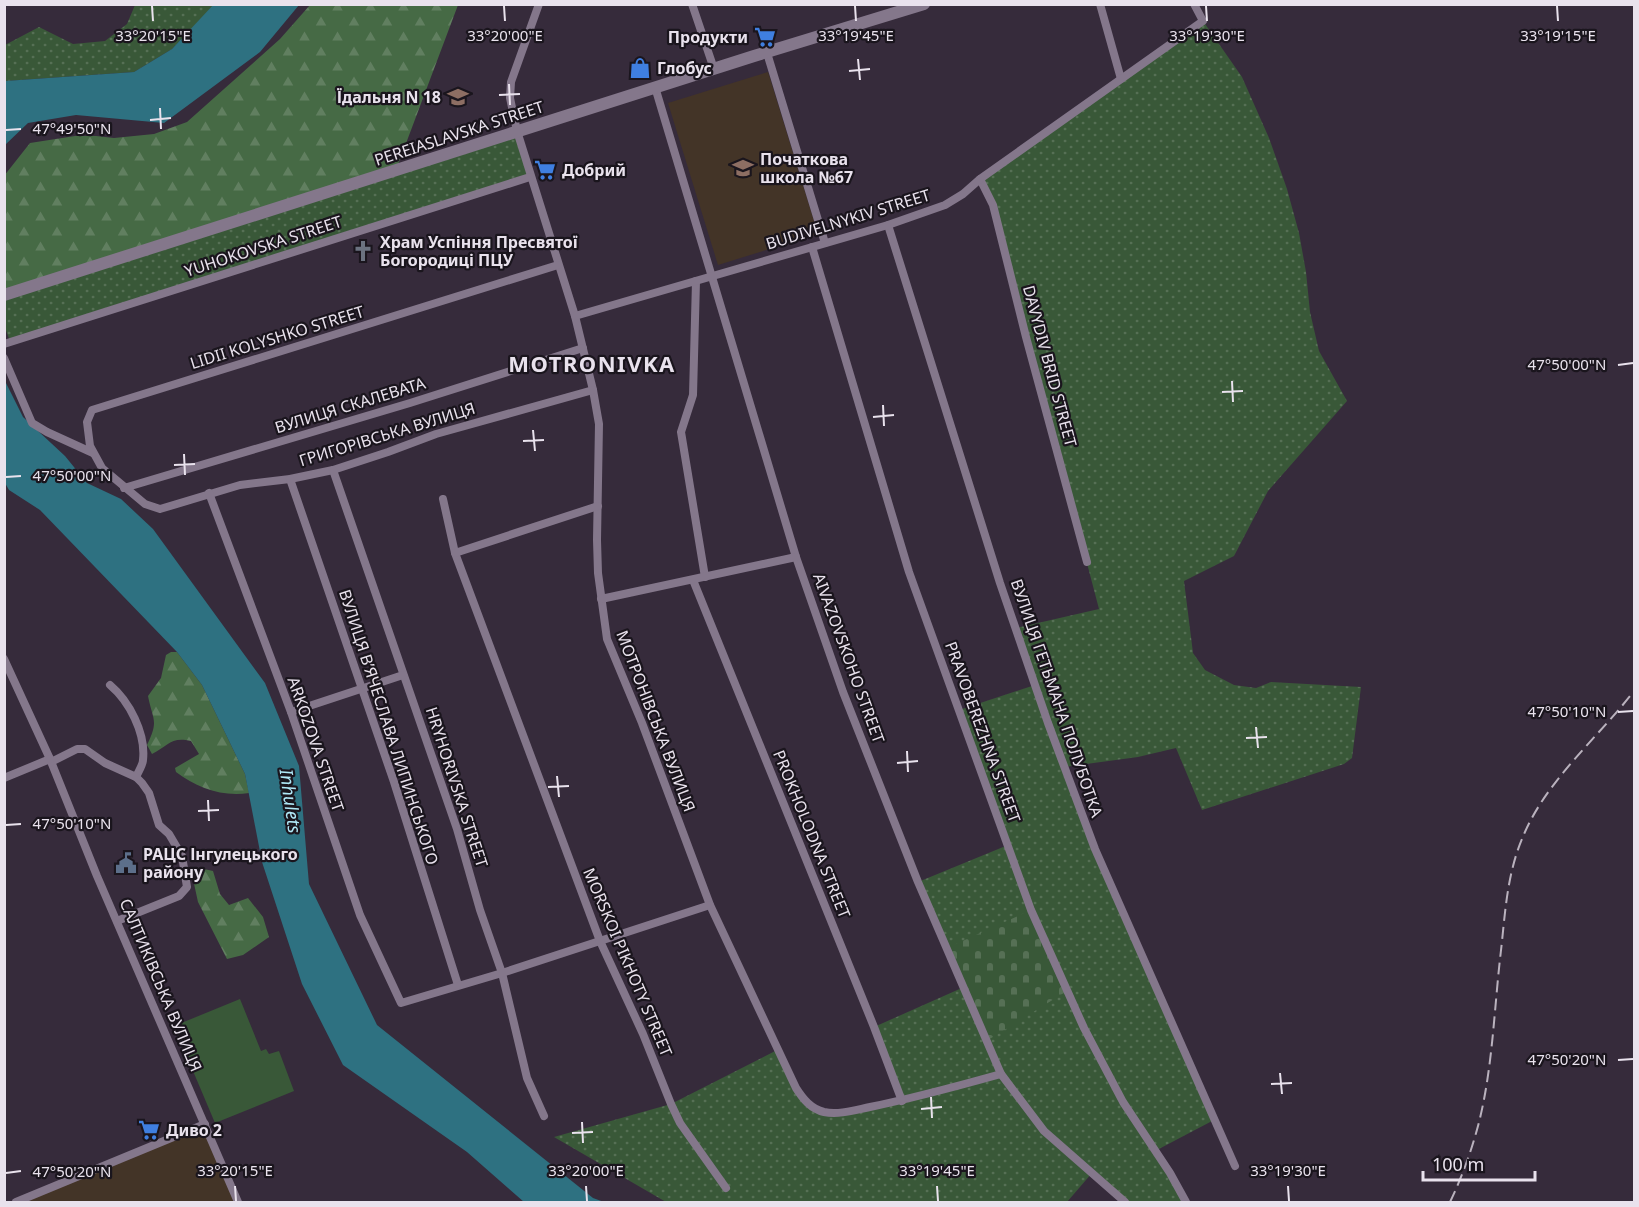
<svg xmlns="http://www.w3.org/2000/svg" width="1639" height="1207" font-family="'Noto Sans',sans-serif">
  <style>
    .education { fill: #433427 }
    .grass { fill: url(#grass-dots) }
    .forest { fill: url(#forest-firs) }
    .cemetery { fill: url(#cemetery-stones) }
    .park { fill: #395838 }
    .water { fill: #2e7181 }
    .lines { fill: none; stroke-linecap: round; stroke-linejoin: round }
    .street { stroke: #84778b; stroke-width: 8 }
    .secondary { stroke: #84778b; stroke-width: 12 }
    .rail { stroke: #bab2be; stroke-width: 2; stroke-dasharray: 12 6; stroke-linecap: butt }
    .ticks { fill: none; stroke: #e9e2ed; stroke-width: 2 }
    .labels { text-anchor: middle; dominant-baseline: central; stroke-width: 4.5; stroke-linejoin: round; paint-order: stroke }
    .poi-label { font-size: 16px; font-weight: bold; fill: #e9e2ed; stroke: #1a151d; text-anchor: start }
    .street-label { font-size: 16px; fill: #e9e2ed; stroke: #1a151d }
    .water-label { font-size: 18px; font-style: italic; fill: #b0e8f7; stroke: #1a151d }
    .district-label { font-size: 22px; font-weight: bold; letter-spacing: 1.5px; fill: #e9e2ed; stroke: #1a151d }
    .ticks-label { font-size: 15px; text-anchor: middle; fill: #e9e2ed; stroke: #1a151d; stroke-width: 4.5; stroke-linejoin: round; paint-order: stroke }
  </style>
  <defs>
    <pattern id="grass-dots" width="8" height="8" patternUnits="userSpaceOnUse" patternTransform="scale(1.5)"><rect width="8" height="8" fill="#395838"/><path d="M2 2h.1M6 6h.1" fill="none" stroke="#567055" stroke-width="1.8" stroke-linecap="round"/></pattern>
    <pattern id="forest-firs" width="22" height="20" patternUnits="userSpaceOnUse" patternTransform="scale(1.5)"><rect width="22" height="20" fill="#466a45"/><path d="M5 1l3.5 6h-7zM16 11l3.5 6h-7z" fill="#617f60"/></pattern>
    <pattern id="cemetery-stones" width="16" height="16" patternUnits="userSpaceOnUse" patternTransform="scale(1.5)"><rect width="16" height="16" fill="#395838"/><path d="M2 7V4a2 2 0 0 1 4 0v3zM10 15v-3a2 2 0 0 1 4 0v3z" fill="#567055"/></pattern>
  </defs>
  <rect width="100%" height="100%" fill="#362b3b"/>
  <g class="education">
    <path d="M768,72l50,162 -100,31 -50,-162z"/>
    <path d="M205,1124l33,78h-222z"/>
  </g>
  <g class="grass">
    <path d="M135,5h79l-42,44 -38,23 -129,9v-36l34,-18 34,17 32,-3 22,-17z"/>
    <path d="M1203,21l39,56 27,61 18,51 12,44 7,39 4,40 9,39 28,50 -79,90 -34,65 -50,25 9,72 12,17 29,15 22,3 15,-6 90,5 -9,71 -8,6 -142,46 -26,-62 -38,9 -74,10 150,353 -59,31 31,51h-61l-33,-29 -25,29h-401l-112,-65 117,-33 108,-55 23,50 20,13 79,-11 -27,-74 90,-40 -46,-105 90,-37 -49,-135 76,-25 -19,-57 83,-19 -106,-404 -13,-26z"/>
    <path d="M517,131l13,46 -520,164 -5,-13v-33z"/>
  </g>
  <g class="forest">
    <path d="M310,5h148l-62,165 -391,125 -1,-119 26,-33 45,-7h21l18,2 40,-4 33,-12 93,-83z"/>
    <path d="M171,652h6l25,33 43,89 4,19c-27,4 -52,-5 -73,-21l-1,-4 24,-14 -8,-13c-20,-5 -23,5 -39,13l-5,-9c12,-25 6,-24 1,-49l13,-18 5,-23z"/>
    <path d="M204,869l9,2 7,23 9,11 19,-7 15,19 6,20 -26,18 -16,4 -29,-57 -5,-23z"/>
  </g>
  <path class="cemetery" d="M1031,910l36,81 -79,49 -41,-92z"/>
  <path class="park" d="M240,999l21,52 5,-2 3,5 10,-3 15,40 -79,32 -41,-97z"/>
  <g class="water">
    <path d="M214,4l85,1 -39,47 -96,71 -88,-8 -48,8 -23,22v-64l129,-9 38,-23z"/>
    <path d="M4,379l19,38 42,39 22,27 34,16 32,30 112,154 34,83 10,118 68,141 216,173 11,4h-80l-57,-50 -124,-87 -41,-81 -40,-122 -17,-88 -43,-89 -25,-33 -137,-142 -31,-20 -4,-7z"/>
  </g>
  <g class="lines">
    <g class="street">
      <path d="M539,4l-28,78 -1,16 7,33 58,185 18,74 6,34 -2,116 1,33 9,66 35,84 68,182 86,183c7,11 15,21 28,24 15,3 31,-2 46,-5 44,-9 88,-21 131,-33"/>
      <path d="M692,4l22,65"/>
      <path d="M1100,4l21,75"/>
      <path d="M767,53l58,190"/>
      <path d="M655,87l141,470 47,135 75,190 83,192 43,57 81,71"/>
      <path d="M980,179l13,26 33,132 61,225"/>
      <path d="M888,225l112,358 48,140 47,126 140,317"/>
      <path d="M812,247l97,325 122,338 53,118 39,74 47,71 16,29"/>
      <path d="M558,265l-466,145 -5,12 3,24 12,22 43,36 15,5 80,-24 50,-6 43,-9 55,-18 48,-18 157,-44"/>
      <path d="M696,281l-3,114 -12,37 24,145"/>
      <path d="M575,316l313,-91 57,-20 18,-11 17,-15 223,-158 -9,-17"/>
      <path d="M4,344l526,-167"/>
      <path d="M4,358l28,65 15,9 46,21"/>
      <path d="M333,470l124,359 23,81 22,63 25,105 17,38"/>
      <path d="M290,479l104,303 64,203"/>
      <path d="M124,488l286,-85 173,-55"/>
      <path d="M209,493l82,219 69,203 41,88 101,-30 208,-68"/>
      <path d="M443,499l12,54 145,388 43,93 28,70 9,19 46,65"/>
      <path d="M455,553l143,-47"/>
      <path d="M693,580l181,447 28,74"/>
      <path d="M601,599l195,-42"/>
      <path d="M4,659l46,100 47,117 141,326"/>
      <path d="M110,685c19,16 36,48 33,75 0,5 -5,12 -7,17"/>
      <path d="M291,712l112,-37"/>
      <path d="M51,762l26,-13h8l20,14 31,14 6,6 7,10 10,32 10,9 13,22 5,31 -8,9 -62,25"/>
      <path d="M4,778l46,-19"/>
      <path d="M16,1202l189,-78"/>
    </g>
    <path class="secondary" d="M4,295l750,-239 170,-52"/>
    <path class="rail" d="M1450,1202c12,-25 21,-50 28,-76 14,-53 16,-113 22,-167 5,-41 6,-82 22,-120 23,-58 75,-100 112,-148"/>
  </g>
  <path class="ticks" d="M152,6l1,15M504,6l1,15M855,6l1,15M1206,6l1,15M1557,6l1,15M858,59l2,21M849,71l21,-2M509,84l1,21M499,95l21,-1M160,108l1,21M150,120l21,-2M6,130l15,-1M1618,365l15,-2M1232,381l1,21M1222,392l21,-1M883,405l1,21M873,417l21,-2M533,430l2,21M523,441l21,-1M184,454l1,21M174,465l21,-1M6,477l15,-1M1618,712l15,-1M1256,727l2,21M1246,738l21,-1M907,751l1,21M897,763l21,-2M557,776l2,21M548,787l21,-1M208,800l1,21M198,811l21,-1M6,825l15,-1M1618,1060l15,-1M1280,1073l2,21M1271,1084l21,-1M931,1097l1,21M921,1109l21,-2M582,1122l1,21M572,1133l21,-1M6,1173l15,-2M235,1186l1,15M586,1186l1,15M937,1186l1,15M1288,1186l1,15"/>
  <defs>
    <symbol id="supermarket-bare" viewBox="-9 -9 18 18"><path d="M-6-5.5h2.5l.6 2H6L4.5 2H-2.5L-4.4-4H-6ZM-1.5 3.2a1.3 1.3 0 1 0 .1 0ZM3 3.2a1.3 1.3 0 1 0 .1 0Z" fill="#3f7fe0" stroke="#1a151d" stroke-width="2.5" paint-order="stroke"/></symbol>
    <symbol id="shop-bare" viewBox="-9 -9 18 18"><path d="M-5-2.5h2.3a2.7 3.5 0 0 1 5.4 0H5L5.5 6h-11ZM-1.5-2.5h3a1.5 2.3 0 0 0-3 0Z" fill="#3f7fe0" stroke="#1a151d" stroke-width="2.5" paint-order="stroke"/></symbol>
    <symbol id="school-bare" viewBox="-9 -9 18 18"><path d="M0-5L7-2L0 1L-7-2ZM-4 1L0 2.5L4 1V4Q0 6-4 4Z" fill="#8d6e63" stroke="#1a151d" stroke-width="2.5" paint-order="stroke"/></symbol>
    <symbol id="church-bare" viewBox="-9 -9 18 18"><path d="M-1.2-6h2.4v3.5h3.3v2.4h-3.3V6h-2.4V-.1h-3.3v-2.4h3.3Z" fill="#6b7280" stroke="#1a151d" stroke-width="2.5" paint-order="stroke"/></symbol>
    <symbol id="civic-bare" viewBox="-9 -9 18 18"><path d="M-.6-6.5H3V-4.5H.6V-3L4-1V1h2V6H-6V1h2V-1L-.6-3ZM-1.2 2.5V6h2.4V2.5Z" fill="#5c6f8a" stroke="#1a151d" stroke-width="2.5" paint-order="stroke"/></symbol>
  </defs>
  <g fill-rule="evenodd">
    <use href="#supermarket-bare" x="750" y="22" width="30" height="30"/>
    <use href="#shop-bare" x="625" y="53" width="30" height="30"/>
    <use href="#school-bare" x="443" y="82" width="30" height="30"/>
    <use href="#school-bare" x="728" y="153" width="30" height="30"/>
    <use href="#supermarket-bare" x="530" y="155" width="30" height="30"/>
    <use href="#church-bare" x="348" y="236" width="30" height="30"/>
    <use href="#civic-bare" x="111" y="848" width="30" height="30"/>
    <use href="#supermarket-bare" x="134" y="1115" width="30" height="30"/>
  </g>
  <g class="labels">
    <g class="poi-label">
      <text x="748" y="37" text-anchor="end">Продукти</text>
      <text x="657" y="68">Глобус</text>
      <text x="441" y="97" text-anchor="end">Їдальня N 18</text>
      <text x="760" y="159">Початкова<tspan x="760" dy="18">школа №67</tspan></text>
      <text x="562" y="170">Добрий</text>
      <text x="380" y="242">Храм Успіння Пресвятої<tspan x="380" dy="18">Богородиці ПЦУ</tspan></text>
      <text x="143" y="854">РАЦС Інгулецького<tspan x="143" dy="18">району</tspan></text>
      <text x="166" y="1130">Диво 2</text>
    </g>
    <g class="street-label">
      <text transform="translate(459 133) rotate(-18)">PEREIASLAVSKA STREET</text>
      <text transform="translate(848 219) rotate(-17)">BUDIVELNYKIV STREET</text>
      <text transform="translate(263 246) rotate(-18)">YUHOKOVSKA STREET</text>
      <text transform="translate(277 337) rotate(-17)">LIDII KOLYSHKO STREET</text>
      <text transform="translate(1050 366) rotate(75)">DAVYDIV BRID STREET</text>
      <text transform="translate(350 405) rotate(-17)">ВУЛИЦЯ СКАЛЕВАТА</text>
      <text transform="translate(387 434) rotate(-17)">ГРИГОРІВСЬКА ВУЛИЦЯ</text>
      <text transform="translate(849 658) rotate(70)">AIVAZOVSKOHO STREET</text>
      <text transform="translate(1057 698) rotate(71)">ВУЛИЦЯ ГЕТЬМАНА ПОЛУБОТКА</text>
      <text transform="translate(656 721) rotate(69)">МОТРОНІВСЬКА ВУЛИЦЯ</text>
      <text transform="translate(389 727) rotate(72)">ВУЛИЦЯ В’ЯЧЕСЛАВА ЛИПИНСЬКОГО</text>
      <text transform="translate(983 732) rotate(70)">PRAVOBEREZHNA STREET</text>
      <text transform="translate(316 744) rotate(71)">ARKOZOVA STREET</text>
      <text transform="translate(457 787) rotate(72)">HRYHORIVSKA STREET</text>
      <text transform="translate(812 834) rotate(68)">PROKHOLODNA STREET</text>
      <text transform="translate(628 962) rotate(67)">MORSKOI PIKHOTY STREET</text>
      <text transform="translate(161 985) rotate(67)">САЛТИКІВСЬКА ВУЛИЦЯ</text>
    </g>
    <g class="water-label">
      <text transform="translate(291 801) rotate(82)">Inhulets</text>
    </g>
    <g class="district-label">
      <text x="592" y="363">MOTRONIVKA</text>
    </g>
  </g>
  <g class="ticks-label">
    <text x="153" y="41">33°20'15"E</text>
    <text x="505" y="41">33°20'00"E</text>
    <text x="856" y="41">33°19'45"E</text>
    <text x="1207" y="41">33°19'30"E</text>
    <text x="1558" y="41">33°19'15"E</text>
    <text x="72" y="134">47°49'50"N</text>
    <text x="1567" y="370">47°50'00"N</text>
    <text x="72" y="481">47°50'00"N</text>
    <text x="1567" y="717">47°50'10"N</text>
    <text x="72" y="829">47°50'10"N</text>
    <text x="1567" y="1065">47°50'20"N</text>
    <text x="235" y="1176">33°20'15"E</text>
    <text x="586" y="1176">33°20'00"E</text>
    <text x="937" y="1176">33°19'45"E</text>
    <text x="1288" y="1176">33°19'30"E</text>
    <text x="72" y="1177">47°50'20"N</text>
  </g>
  <rect width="1639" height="1207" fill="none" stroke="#e9e2ed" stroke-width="12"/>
  <path d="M1423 1171v9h112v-9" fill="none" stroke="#e9e2ed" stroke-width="3"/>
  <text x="1432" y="1171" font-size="18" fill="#e9e2ed" stroke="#1a151d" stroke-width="4.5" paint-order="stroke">100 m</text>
</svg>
